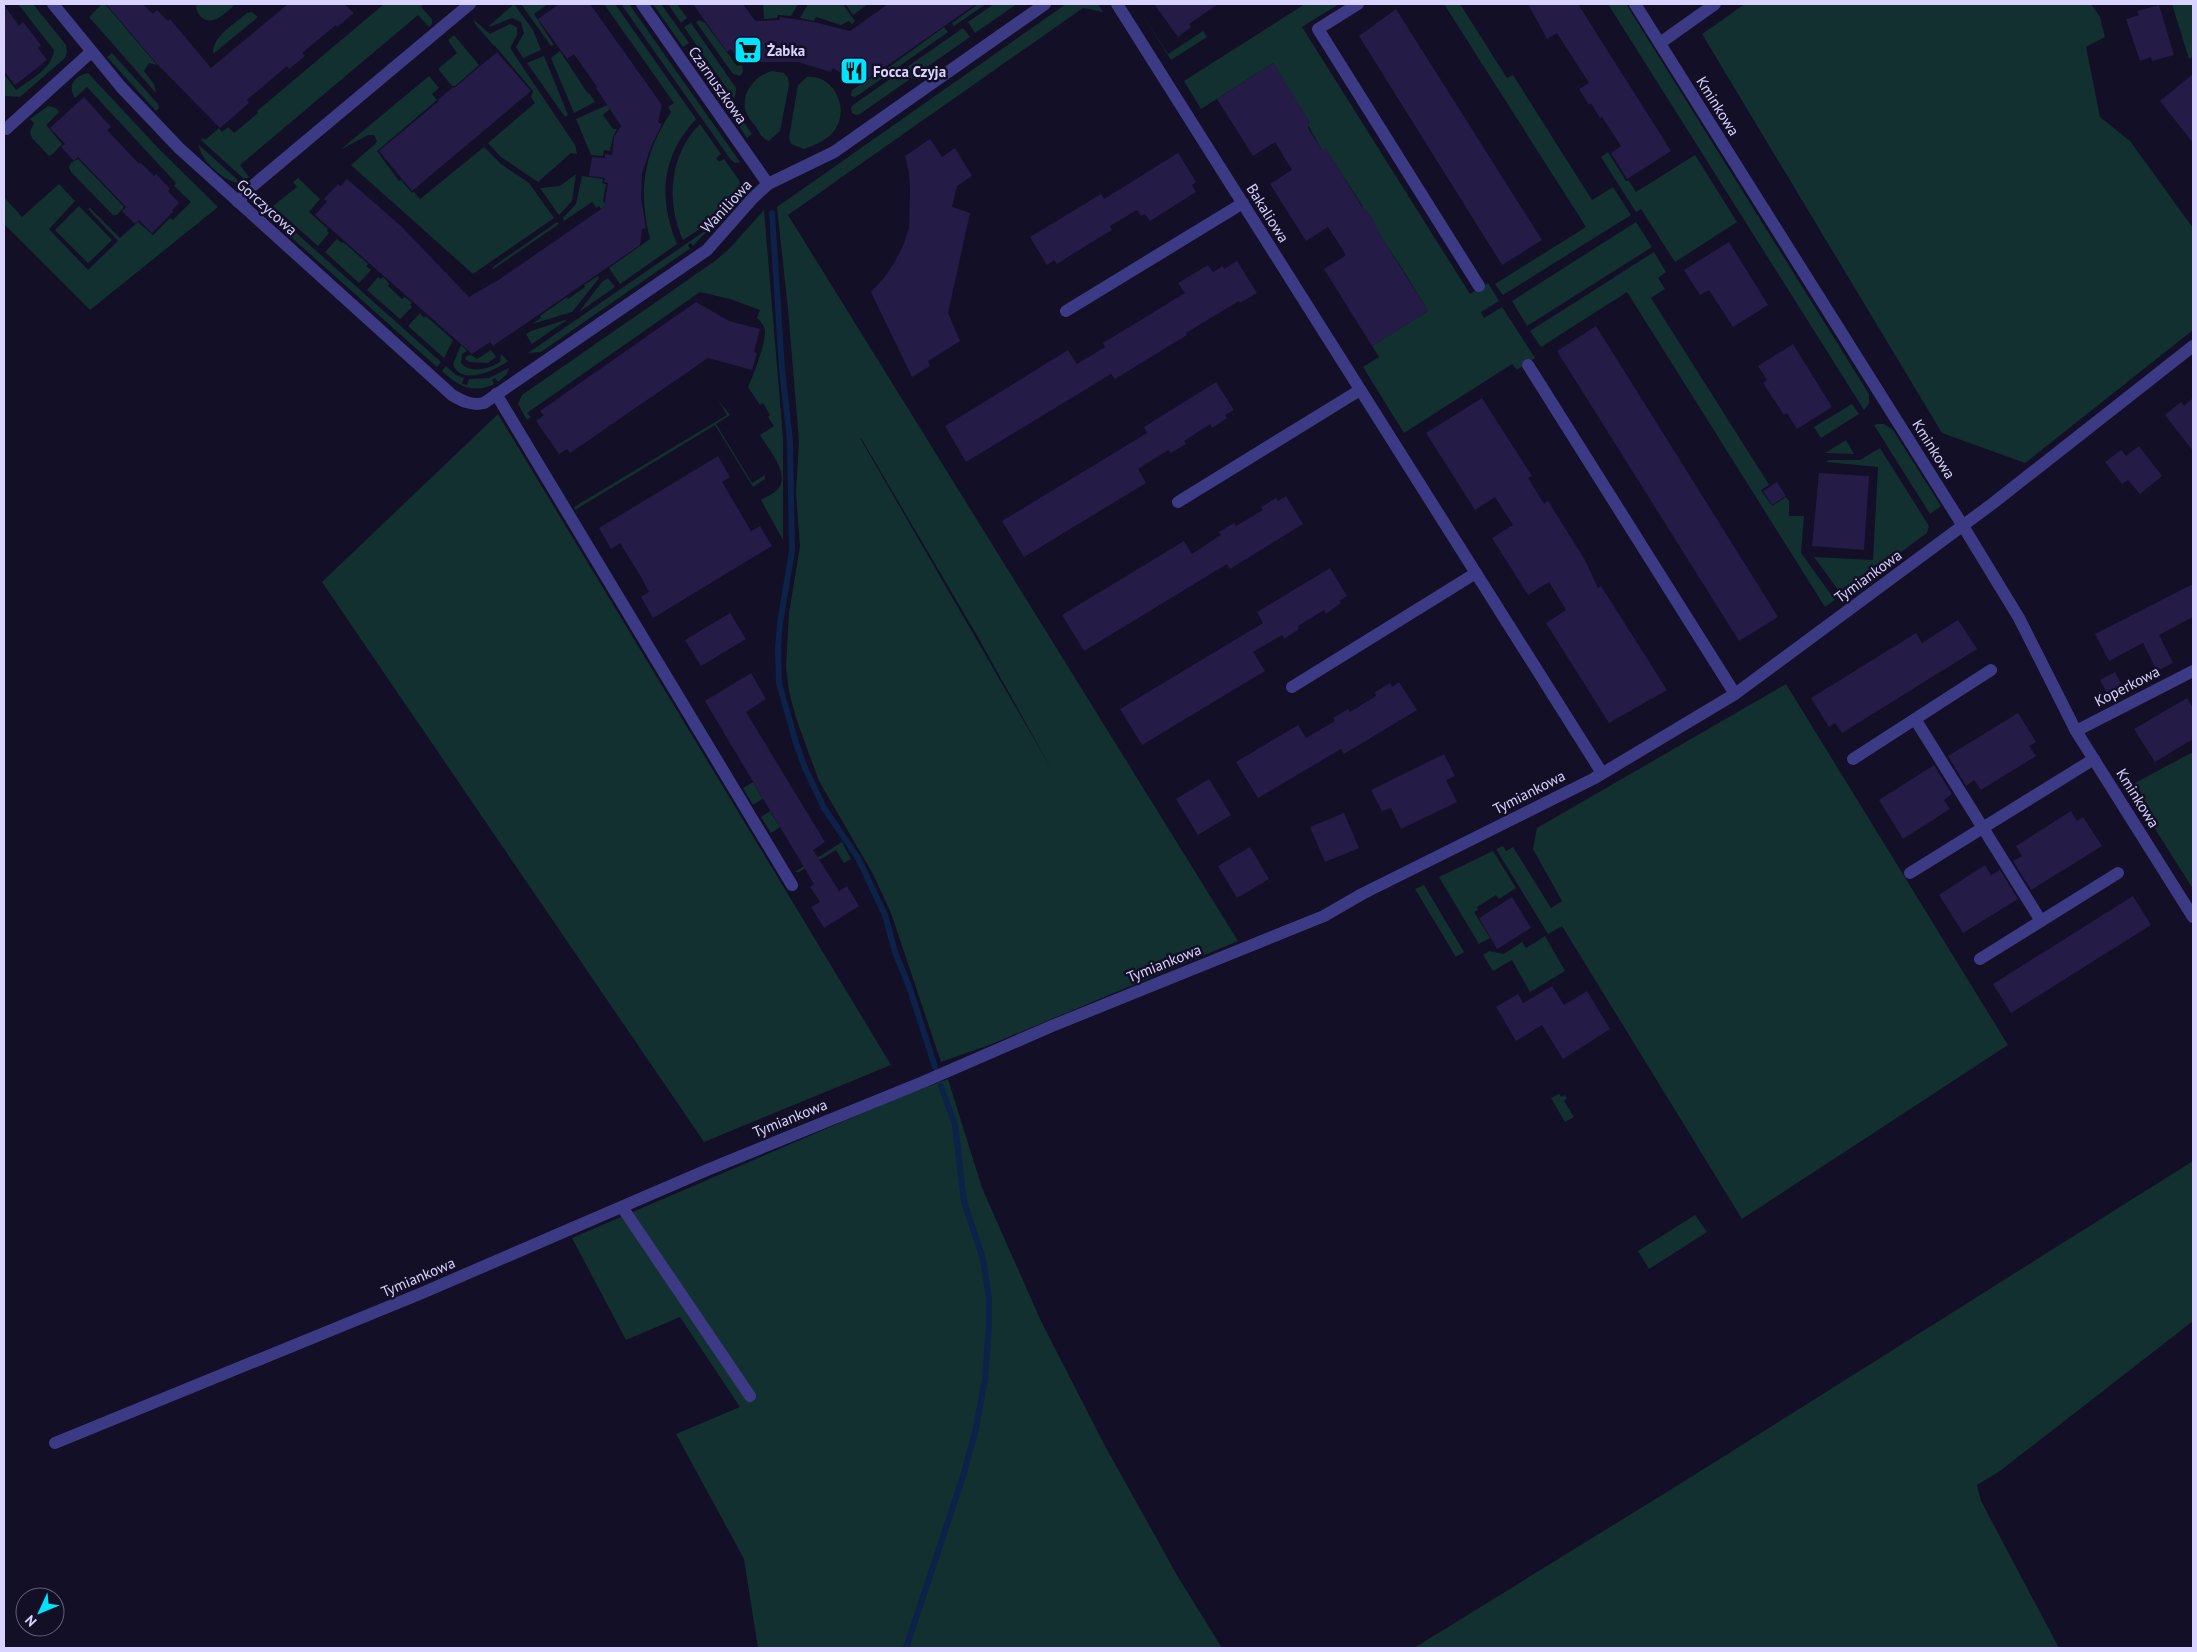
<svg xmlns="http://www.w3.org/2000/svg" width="2197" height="1652" font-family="'PT Sans',sans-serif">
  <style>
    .green { fill: #12302f; fill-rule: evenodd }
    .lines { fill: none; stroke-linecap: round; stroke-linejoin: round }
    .stream { stroke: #0c2248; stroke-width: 6 }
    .building { fill: #241b47 }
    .minor { stroke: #3d3a85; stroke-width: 12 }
    .labels { text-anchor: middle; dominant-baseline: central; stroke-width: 5; stroke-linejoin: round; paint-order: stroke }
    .poi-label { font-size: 15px; font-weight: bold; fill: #d9d4ff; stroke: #130f26; text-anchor: start }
    .street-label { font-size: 15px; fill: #d9d4ff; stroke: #130f26 }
  </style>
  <rect width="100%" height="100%" fill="#130f26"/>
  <g class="green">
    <path d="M18,4h15l33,41 1,7 -2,6 -45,39 -16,-1v-22l12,16c15,-11 36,-21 38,-40z"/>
    <path d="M102,4h3l52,61 -8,-2 -5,8 10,13 2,9 -67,-76z"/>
    <path d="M196,4h40c-9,7 -24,25 -36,12 -3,-4 -4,-7 -4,-12z"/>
    <path d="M384,4h40l-3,3 11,12v5l-3,3 -11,-12 -178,150 9,12 -4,3 -44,-40 2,-2 2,2 14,-12 3,4 6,-5 6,6 24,-20 -1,-2z"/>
    <path d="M514,4l19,26 8,20 -18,8 -7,-11 8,-14 -3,-11 -9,-4 -20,8h-3z"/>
    <path d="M521,4h27l-14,10 20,31 -3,1z"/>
    <path d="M604,4h11l81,115c-35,38 -38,79 -19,125l-57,40 -11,-16 41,-29c-12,-49 -7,-84 21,-127l-3,-5 6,-4z"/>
    <path d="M621,4h8l111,158 -5,1 -4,-3z"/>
    <path d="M653,4h8l28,39 -6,4z"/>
    <path d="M668,4h9l10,14 -6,5z"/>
    <path d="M763,4h35l-7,12 -13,-1 -1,3 -13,1z"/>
    <path d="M808,4h60l-15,11 -7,-10 -2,1 11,15 -3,3 -3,-3 -8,4 -25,-8 -2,4 -14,-3z"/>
    <path d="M978,4h8l-32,22 -2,-3z"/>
    <path d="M994,4h23l-42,29 -7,-11z"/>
    <path d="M1066,4h32l5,8 -20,-4 -295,207 450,726 -246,103 -51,18 -50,-149 -18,-39 -54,-93 -23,-63 -7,-27 -3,-24 3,-54 11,-67 -4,-53 3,-52 -11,-132 -11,-102zM861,438l114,194 77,138 -192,-332z"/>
    <path d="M1136,4l32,50 35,-23 4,6 -36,23z"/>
    <path d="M1305,4h34l-37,23 168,267 18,-11 11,18 -18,11 3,6 18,-11 33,51 -18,12 -5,-6 -108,69 -41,-66 16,-10 -7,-11 56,-35c-21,-35 -42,-70 -68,-102l3,-2 -37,-58 -4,1 -49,-87 -72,46 -17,-28z"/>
    <path d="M1444,4h16l47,74 6,-3 79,125 21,-13 18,28 -128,80 -8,-11 91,-57z"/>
    <path d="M1608,4h18l243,390v10l-5,6z"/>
    <path d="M1745,4h346l9,13 5,20 -19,10 14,70 30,24 63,87v102l-168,133 -83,-30 -240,-399z"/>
    <path d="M2172,4h21v52l-4,3z"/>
    <path d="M252,12l6,5 -45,37c-1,-18 22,-30 34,-41z"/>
    <path d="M474,20l16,14 20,-10 7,3v8l-7,13 65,97 2,9 -6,-1 -33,29 -37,-25 -13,-14 47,-40 -4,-6 2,-6 -38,-45h-1l-19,-22z"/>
    <path d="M699,20l6,3 32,43 5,-1 1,7 -3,4 -7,-2 -37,-52z"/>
    <path d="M691,23l45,65 -1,10 -3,-2 -48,-69z"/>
    <path d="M944,27l4,5 -88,62 -5,3 -4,-1 1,-6 40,-25z"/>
    <path d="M963,28l7,9 -110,77 -4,1 -4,-2 -1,-5 2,-3z"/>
    <path d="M454,35l25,30 -24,21h-3l-14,-17 19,-16 -9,-13z"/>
    <path d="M692,48l60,86 -5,4 -60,-87z"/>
    <path d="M560,51l28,43 1,-1 6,9 -21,11 -23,-55z"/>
    <path d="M112,53l46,51 1,4 -3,3 -49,-54z"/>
    <path d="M544,56l24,59 -3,2 -38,-54z"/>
    <path d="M772,71l12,2 4,5 1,7 -9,46 -11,10c-7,-2 -9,-8 -13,-14 -3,-4 -7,-8 -9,-13 -9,-18 8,-39 25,-43z"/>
    <path d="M88,73l71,76 59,58 -128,103 -86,-86v-27l18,20 37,-33 16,17 -26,28 39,41 30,-29 -30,-32 2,-1 30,30 18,-16 15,13 17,-17 3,2 18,-18 -17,-16 2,-3 -89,-96 -12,11c-8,-12 -1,-22 13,-25z"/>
    <path d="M429,76l10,12 -7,6 5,6 -60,51 22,30 2,-1 11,13 2,-1 6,7 64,-52 17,17 28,19 25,35 -81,56 -122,-109 24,-21 2,-3 -3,-6h-6l-28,15z"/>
    <path d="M807,77c27,-3 44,33 27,54 -7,9 -19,14 -30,18l-13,-5 -2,-6 9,-53z"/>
    <path d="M607,105l3,4 -7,6 10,14h4l-4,8 -3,14 -6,-1 -1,6 -12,-1 -15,-36z"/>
    <path d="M48,106l8,2 3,4 -13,13 16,19 -9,10 -4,2 -17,-18 -2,-6 4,-9 -4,-4z"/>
    <path d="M700,124l21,30 -5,4 3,4 5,-3 15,21 1,5 -33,39 -24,16c-17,-38 -14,-85 17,-116z"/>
    <path d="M199,145l42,38c-15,1 -42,-24 -42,-38z"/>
    <path d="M1608,152l18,29h3l7,11 59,-37 42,67 -62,40 -34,-53 -5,3 -35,-55z"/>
    <path d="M78,159l46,48 -7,8h-4l-42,-43 -2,-5 2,-4z"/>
    <path d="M576,174l-4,27 -13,14 -19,-27 20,-2z"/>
    <path d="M582,176l21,3 -1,4 4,1 -3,17 3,4 -5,4 -2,-3 -2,2 -5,-6 -28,19 -1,-3 13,-14z"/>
    <path d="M298,178l22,21 -11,13 19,17 -1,2 2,2 -11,13 -45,-40 24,-19 -4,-5z"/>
    <path d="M258,199l183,163 -4,5 -173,-154 -5,-6z"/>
    <path d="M79,206l33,34 -24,23 -33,-33z"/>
    <path d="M764,210l19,228v102l-22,-40c5,-3 12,-6 17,-11 13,-15 -10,-40 -18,-54l14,-9 -6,-9 2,-2 -7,-12 -3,2 -12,-18c6,-13 17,-42 17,-55 0,-6 -4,-10 -8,-14l3,-8 -30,-11 -30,-7 -173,121 4,4 -4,3 -9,-16 4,-9 193,-134 14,-12z"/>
    <path d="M557,222l2,2 -67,46 2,-4z"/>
    <path d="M1636,222l16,25 -125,79 -15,-25z"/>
    <path d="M712,226l-19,20 -2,-3 -3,2 2,4 -5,3 -144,100 -13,1z"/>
    <path d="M337,239l5,4 1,-1 25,22 -2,2 5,4 -12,13 -34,-31z"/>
    <path d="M1654,252l12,20 -8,6 7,11 -14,9 117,185 1,2 -8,5 11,16 14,-9 3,4v15h15l-3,37 34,47 -10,7 -198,-315 -86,55 -11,-16z"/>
    <path d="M598,276l1,2 -27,34 -40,12 9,-6 -1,-2 27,-19 1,2 17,-12 -1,-2z"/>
    <path d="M378,277l3,2 2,-2 6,6 -1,3 14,13 3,-2 7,6 -2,2 2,2 -12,12 -33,-29z"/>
    <path d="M608,278l7,9 -36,25 23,-30z"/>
    <path d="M420,313l4,5 2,-2 27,24 -9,18 -36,-32z"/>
    <path d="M568,319l-36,25 -6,-10 5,-3z"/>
    <path d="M461,345l6,6 -5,3 -1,9c9,11 28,6 39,-1l1,-8 7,7c-12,9 -47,26 -55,3z"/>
    <path d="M491,350l5,7 -8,6 -19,-1 -4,-3 2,-3 4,-1 6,4z"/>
    <path d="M446,366l10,9 8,3 -2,6 5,1 2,-6 20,-1 20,-10 -2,6 -9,8 -3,-4 -3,2 2,4 -2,1c-21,9 -35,0 -50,-14z"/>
    <path d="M718,400l12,15 -14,9 36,59 13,-8v4l-12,8 -38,-62 -140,85 -1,-3 153,-92z"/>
    <path d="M1852,404l7,10 -38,24 -7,-11z"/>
    <path d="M498,414l393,651 -187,77 -382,-560z"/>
    <path d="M1878,424h6l9,6 48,76 -11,8 -56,-89z"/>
    <path d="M1846,440l8,14 -29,-1z"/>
    <path d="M1880,448l49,78 -2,7 -85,62 -28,-38 59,3 5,-93 -52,-5 3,-2h31z"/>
    <path d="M1786,684l222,361 -266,174 -180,-293 -14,8 -52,-85 7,-3 3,5 7,-4 38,61 11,-7 -29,-52 4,-21z"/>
    <path d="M2193,752v137l-53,-84 3,-9 -8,-13z"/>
    <path d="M753,782l9,15 10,-6 1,1 -20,13 -10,-17z"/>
    <path d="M780,805l-9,8 9,14 -9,6 -10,-16z"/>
    <path d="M842,842l9,17 -7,4 -8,-13 -37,22h-4z"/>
    <path d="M1493,851l23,37 -17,11 -3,-4 -19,12 1,3 -4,2 16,26 -11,6 -40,-67z"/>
    <path d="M1424,885l40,67 -8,5 -41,-68z"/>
    <path d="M1545,936l20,35 -35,21 -18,-32 -19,11 -10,-16 6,-4 15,3 18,-12 4,6z"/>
    <path d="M948,1079l34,109 59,133 64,125 73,131 44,71h-464l-14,-89 -68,-125 64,-27 -60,-90 -54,23 -54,-102 328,-141z"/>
    <path d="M1559,1094l2,3 4,-2 2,3 -3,3 10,16 -9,5 -14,-24z"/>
    <path d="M2193,1161v160l-193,150 -23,14 4,16 78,147h-645l269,-166z"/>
    <path d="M1695,1215l12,17 -58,37 -11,-18z"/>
  </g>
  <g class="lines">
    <g class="stream">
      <path d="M772,213l10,156 8,72 2,110 -12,72 -2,25 1,35 17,60 9,25 19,40 34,50 27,57 10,37 15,37 25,78"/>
      <path d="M906,1648l58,-175 12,-45 9,-49 4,-54v-26l-6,-40 -19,-57 -9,-77 -14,-39"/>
    </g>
  </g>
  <g class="building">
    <path d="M106,4h37l10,10 4,-4 11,11 2,-2 41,49 77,-64h56l10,9 -17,14 -1,-2 -34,28 3,3 -16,13 -2,-3 -40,34 2,3 -29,25 -63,-64z"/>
    <path d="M559,4h31l72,101 -4,17 4,2 -12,25 -8,25 -1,24 5,30 -4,1 -2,16 -147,101 -3,-4 -18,12 -157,-139 12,-14 -3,-2 14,-15 3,2 6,-7 54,47 68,71 31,-18 104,-72 4,-24 -4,-1 1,-4 -16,-2 3,-19 13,1v-4l7,1 2,-18 7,-11 -25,-38 1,-1 -23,-33 -7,5 -29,-40z"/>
    <path d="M693,4h50l12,17 25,-1v-3l34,5 36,9 38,-27h88l-111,77 -3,-3 -6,5 -23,-15 -2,4 -33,-10h-38v-3l-22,1 -7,-11 -4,3z"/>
    <path d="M1154,4h64l-29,20 2,3 -13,10z"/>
    <path d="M1528,4h50l93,147 -44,28 -16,-26 10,-7 -19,-29 -2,1 -9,-15 -2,2 -10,-16 10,-6 -32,-50 -10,6z"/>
    <path d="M4,5l15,21 4,-4 18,23 -3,3 9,12 -32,25 -11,-14z"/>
    <path d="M2159,5l15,50 -22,6 -1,-4 -11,4 -14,-42 13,-4 -2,-4z"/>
    <path d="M1396,9l146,231 -40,25 -143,-229z"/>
    <path d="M497,52l34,39 -119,100 -33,-40 60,-50 -1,-1 15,-13 1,1z"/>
    <path d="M1273,63l37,59 -2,6 14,22 4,-2 36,59 9,8 9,19 48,77 -56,35 -48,-77 22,-14 -18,-28 -22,14 -36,-57 22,-14 -17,-28 -22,14 -36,-57z"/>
    <path d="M2193,74v69l-33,-42z"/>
    <path d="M84,97l27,30 -4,3 32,34 1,-2 14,14 2,-2 14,15 -2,2 11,12 -7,7 1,2 -21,21 -13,-13 -4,4 -13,-13 4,-4 -48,-50 -4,4 -13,-14 4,-3 -15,-16z"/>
    <path d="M930,139l12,18 13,-9 17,28 -15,10 -5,21 18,6 -22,100 12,28 -32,20 2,5 -18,11 -41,-85 13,-14 10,-15 9,-17 6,-18 1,-37 -1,-18 -4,-17z"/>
    <path d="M1178,153l18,29 -4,3 4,7 -46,29 -5,-7 -4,2 -4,-6 -27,16 2,4 -46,28 -9,6 -3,-4 -7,5 -17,-28 71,-43 3,5z"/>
    <path d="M1729,242l39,63 -35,22 -24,-37 -9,5 -16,-25z"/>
    <path d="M1237,261l20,32 -17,10 -1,-2 -53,32 1,2 -72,44 -4,-5 -145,88 -21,-36 123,-76 9,14 28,-17 -2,-4 82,-50 -7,-10 30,-18 5,7 10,-6 1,3z"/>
    <path d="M696,302l33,19 31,8 -6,23 3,1 -5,17 -44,-12 -138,95 -3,-4 -8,5 -23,-33 8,-6 -4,-4z"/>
    <path d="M1596,326l182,291 -39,24 -182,-290z"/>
    <path d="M1793,344l39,63 -35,22 -10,-16 -3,2 -21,-32 4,-3 -9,-14z"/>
    <path d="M1216,382l18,28 -9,5 2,3 -15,10 -2,-4 -26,17 2,3 -15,9 -3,-3 -30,19 8,14 -122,74 -22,-36 145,-88 -3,-6z"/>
    <path d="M1482,398l50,78 -4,2 16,26 4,-3 37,59 13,28 3,-2 66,104 -58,33 -63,-100 20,-13 -17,-28 -21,13 -36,-57 21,-13 -18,-28 -20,13 -49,-77z"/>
    <path d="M2193,398v53l-28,-36 16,-13 3,4z"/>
    <path d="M2139,446l23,30 -22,18 -12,-14 -6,4 -17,-22 16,-12 5,6z"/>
    <path d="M718,456l12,21 -8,5 9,15 20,34 9,-5 12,20 -119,72 -12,-21 8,-5 -8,-15 -21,-34 -9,6 -12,-21z"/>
    <path d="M1819,473l50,3 -5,74 -52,-4z"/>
    <path d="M1777,482l9,14 -14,9 -9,-14z"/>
    <path d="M1286,496l17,28 -73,45 -3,-5 -143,87 -22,-36 122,-74 8,13 29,-19 -2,-3 15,-9 2,3 27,-16 -2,-3 15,-9 2,3z"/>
    <path d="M1330,568l17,28 -8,5 2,2 -15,11 -2,-4 -26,16 1,3 -15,10 -2,-4 -29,17 12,19 -123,74 -22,-36 143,-86 -6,-11z"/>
    <path d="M2193,584v33l-34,18 14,28 -16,8 -14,-28 -34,18 -14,-27z"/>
    <path d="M730,613l16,26 -45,27 -16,-26z"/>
    <path d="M1958,620l19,29 -135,84 -7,-10 -6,4 -18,-29 105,-65 6,10z"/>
    <path d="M2115,672l9,17 -15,8 -9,-17z"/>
    <path d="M751,673l15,26 -20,13 79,130 -12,8 26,41 8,-5 12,20 -35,22 -13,-21 9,-5 -10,-15 4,-3 -109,-183z"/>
    <path d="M1399,682l18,28 -73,44 -3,-5 -83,49 -22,-36 62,-37 8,13 29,-17 -2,-3 15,-9 2,3 26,-16 -1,-4 15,-9 2,4z"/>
    <path d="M2187,698l6,10v31l-38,23 -21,-33z"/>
    <path d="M2018,713l18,29 -7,4 7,10 -55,34 -7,-10 -8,6 -18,-30z"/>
    <path d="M1444,754l11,22 -9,4 11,22 -56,27 -10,-21 -9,3 -11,-21z"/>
    <path d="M1934,765l18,29 -8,6 6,9 -47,30 -24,-39z"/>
    <path d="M1209,779l22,36 -33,20 -22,-36z"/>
    <path d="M2071,811l6,10 6,-4 19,29 -71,44 -18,-29 9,-5 -6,-10z"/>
    <path d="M1344,813l15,35 -34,14 -15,-35z"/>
    <path d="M1250,847l19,32 -32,19 -19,-32z"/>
    <path d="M1985,865l6,10 9,-5 18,29 -55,34 -24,-38z"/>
    <path d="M2133,896l18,29 -140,88 -18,-29z"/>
    <path d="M1512,897l19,31 -34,21 -18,-31z"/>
    <path d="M1552,986l12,19 23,-14 23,38 -47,30 -21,-34 -26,16 -20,-34 22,-13 5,9z"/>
  </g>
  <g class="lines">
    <g class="minor">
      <path d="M53,4l68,83 58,61 273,247c10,6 20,11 32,8l223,-153 45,-51 16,-15 66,-32 211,-148"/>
      <path d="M642,4l126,180"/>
      <path d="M1117,4l485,769"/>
      <path d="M1358,4l-40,25 161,257"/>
      <path d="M1635,4l328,522 56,92 57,113 117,186"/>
      <path d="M1660,43l55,-39"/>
      <path d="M6,129l85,-77"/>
      <path d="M238,202l12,-14 220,-184"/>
      <path d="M1066,311l177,-108"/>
      <path d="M1528,365l207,329"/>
      <path d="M496,394l296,491"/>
      <path d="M1178,502l182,-112"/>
      <path d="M1292,687l184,-114"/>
      <path d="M1915,719l126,202"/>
      <path d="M2076,731l117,-60"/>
      <path d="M1853,759l138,-89"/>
      <path d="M1910,873l184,-114"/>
      <path d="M1980,959l138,-86"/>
      <path d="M622,1207l128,189"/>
      <path d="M55,1443l367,-150 285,-123 216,-88 129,-56 272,-110 38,-22 231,-115 142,-85 257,-190 201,-158"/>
    </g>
  </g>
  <defs>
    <symbol id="supermarket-square" viewBox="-11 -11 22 22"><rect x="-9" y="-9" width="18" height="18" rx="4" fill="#00e5ff" stroke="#130f26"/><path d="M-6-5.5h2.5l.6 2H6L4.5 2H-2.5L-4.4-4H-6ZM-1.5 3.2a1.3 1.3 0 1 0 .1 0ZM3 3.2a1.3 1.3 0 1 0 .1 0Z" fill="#111"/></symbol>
    <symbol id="restaurant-square" viewBox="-11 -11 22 22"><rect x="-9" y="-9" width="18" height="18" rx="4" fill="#00e5ff" stroke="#130f26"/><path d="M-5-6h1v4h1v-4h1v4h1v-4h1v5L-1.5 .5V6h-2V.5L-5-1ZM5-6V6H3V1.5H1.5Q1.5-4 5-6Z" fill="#111"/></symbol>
  </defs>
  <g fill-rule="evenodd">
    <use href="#supermarket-square" x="732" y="34" width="32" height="32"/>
    <use href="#restaurant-square" x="838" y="55" width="32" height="32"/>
  </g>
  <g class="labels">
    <g class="poi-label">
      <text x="767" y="50">Żabka</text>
      <text x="873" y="71">Focca Czyja</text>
    </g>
    <g class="street-label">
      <text transform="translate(718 85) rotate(55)">Czarnuszkowa</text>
      <text transform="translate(1718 106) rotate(58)">Kminkowa</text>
      <text transform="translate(726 206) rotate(-47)">Waniliowa</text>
      <text transform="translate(267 207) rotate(42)">Gorczycowa</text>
      <text transform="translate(1268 213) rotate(58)">Bakaliowa</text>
      <text transform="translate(1934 449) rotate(58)">Kminkowa</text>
      <text transform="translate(1868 576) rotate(-36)">Tymiankowa</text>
      <text transform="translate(2127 686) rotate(-27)">Koperkowa</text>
      <text transform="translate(1529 792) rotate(-27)">Tymiankowa</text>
      <text transform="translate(2138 798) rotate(58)">Kminkowa</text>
      <text transform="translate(1164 963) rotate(-22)">Tymiankowa</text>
      <text transform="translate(790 1118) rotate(-22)">Tymiankowa</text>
      <text transform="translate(418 1277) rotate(-23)">Tymiankowa</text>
    </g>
  </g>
  <rect width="2197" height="1652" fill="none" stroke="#d9d4ff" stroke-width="10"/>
  <g transform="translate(40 1612) rotate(226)"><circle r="24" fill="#130f26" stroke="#625e7d"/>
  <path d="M0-4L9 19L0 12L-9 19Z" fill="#00e5ff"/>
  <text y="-8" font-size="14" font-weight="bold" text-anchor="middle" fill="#d9d4ff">N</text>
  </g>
</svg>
